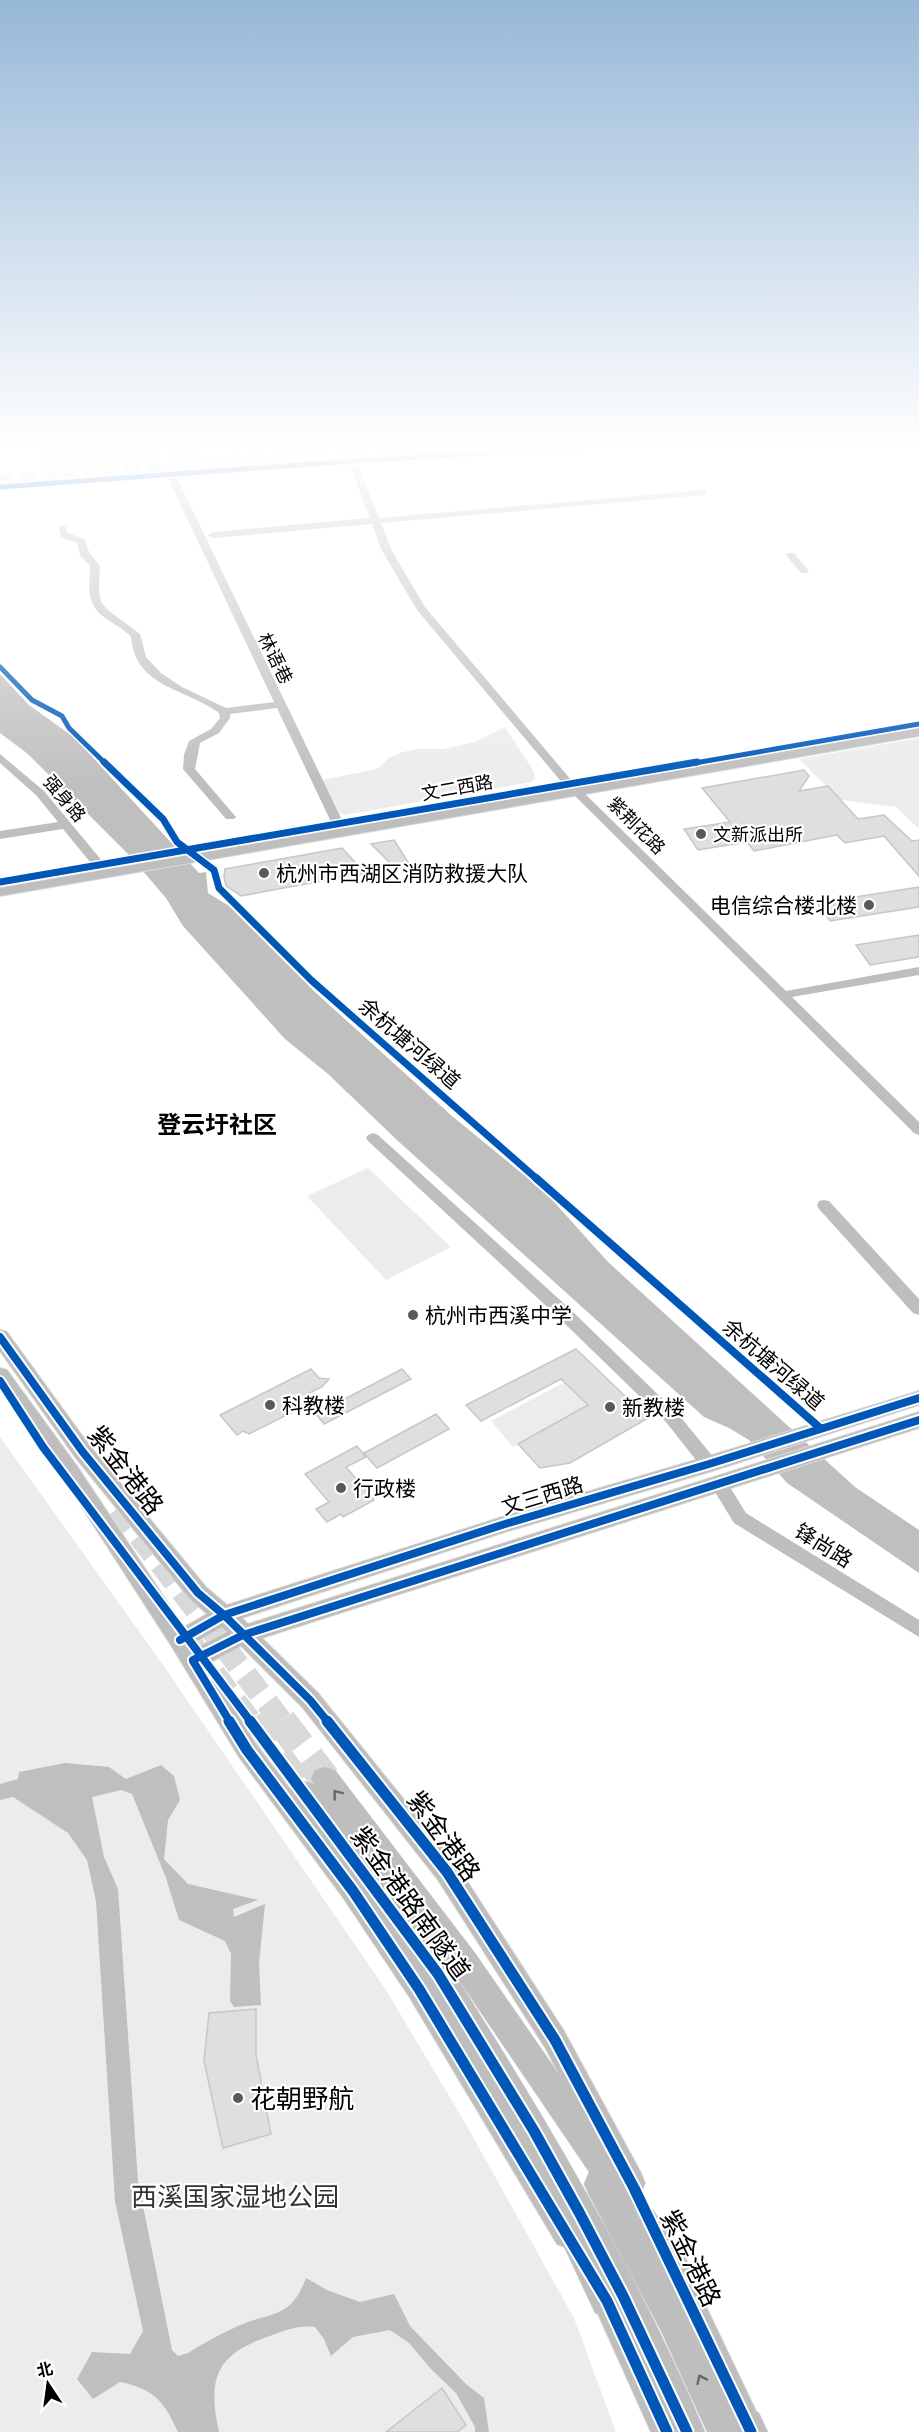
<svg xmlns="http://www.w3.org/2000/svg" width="919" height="2432" font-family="'Golos Text','Noto Sans SC',sans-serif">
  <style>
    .green { fill: #ececec }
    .water { fill: #bfbfbf }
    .building { fill: #dfdfdf; stroke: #c7c7c7; stroke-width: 1.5 }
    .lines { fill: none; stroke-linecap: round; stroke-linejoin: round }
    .highway-tunnel-far2 { stroke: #d9d9d9; stroke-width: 14; stroke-dasharray: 14 7; stroke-linecap: butt }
    .highway-tunnel-far1 { stroke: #d9d9d9; stroke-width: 23; stroke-dasharray: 23 12; stroke-linecap: butt }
    .highway-tunnel { stroke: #d9d9d9; stroke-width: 31; stroke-dasharray: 31 15; stroke-linecap: butt }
    .major-casing { stroke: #dbdbdb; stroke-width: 2 }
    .highway-casing { stroke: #dbdbdb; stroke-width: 1 }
    .minor { fill: #bebebe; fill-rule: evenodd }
    .major { fill: #bebebe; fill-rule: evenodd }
    .highway { fill: #bebebe; fill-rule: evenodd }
    .cycleway-far3-casing { stroke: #fff; stroke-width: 8 }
    .cycleway-far2-casing { stroke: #fff; stroke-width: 10 }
    .cycleway-far1-casing { stroke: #fff; stroke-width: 12 }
    .cycleway-casing { stroke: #fff; stroke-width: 15 }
    .cycleway-far3 { stroke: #0057b8; stroke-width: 5 }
    .cycleway-far2 { stroke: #0057b8; stroke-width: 7 }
    .cycleway-far1 { stroke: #0057b8; stroke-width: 8 }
    .cycleway { stroke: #0057b8; stroke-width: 11 }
    .oneway { stroke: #686868 }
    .poi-dot { fill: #595959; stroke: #fff; stroke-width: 2 }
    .labels { text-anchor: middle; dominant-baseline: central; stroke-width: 4.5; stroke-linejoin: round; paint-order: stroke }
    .far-street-label { font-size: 18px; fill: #000; stroke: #fff }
    .far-poi-label { font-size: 18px; fill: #000; stroke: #fff; text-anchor: start }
    .poi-label { font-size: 21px; fill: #000; stroke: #fff; text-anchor: start }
    .street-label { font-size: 21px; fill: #000; stroke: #fff }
    .quarter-label { font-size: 24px; font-weight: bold; fill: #000; stroke: #fff }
    .near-street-label { font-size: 26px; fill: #000; stroke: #fff }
    .near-poi-label { font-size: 26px; fill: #000; stroke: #fff; text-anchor: start }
    .near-park-label { font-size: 26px; fill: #333; stroke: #fff }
  </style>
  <rect width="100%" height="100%" fill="#fff"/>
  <g class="green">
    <path d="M505,727l28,43 2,9 -4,3 -186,33 -6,-3 -17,-32 55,-11 13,-12 13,-5 13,-3h27l32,-7z"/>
    <path d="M919,738v91l-23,-22 -56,-7 -41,-41z"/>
    <path d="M368,1168l83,79 -65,33 -79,-84z"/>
    <path d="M565,1382l23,23 -75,42 -22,-26z"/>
    <path d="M0,1437l161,225 225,328 78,131 110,197 42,114h-616z"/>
  </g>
  <g class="water">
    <path d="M0,674l29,31 46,33 124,135 7,-1 2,21 21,13 86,86 137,124 95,78 61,68 247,225 64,43v43l-132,-90 -38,-43 -20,-12 -25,-11 -306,-276 -70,-67 -43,-35 -102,-113 -17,-28 -37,-43 -101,-101 -28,-21z"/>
    <path d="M65,1763l44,4 17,12 35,-14 13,11 6,24 -12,20 -4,39 24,25 70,16 -25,9 1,8 31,-13 -6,59 2,42 -27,2 -4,-6 1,-47 -6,-13 -46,-21 -13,-42 -34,-84 -11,-4 -29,7 12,60 14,32 20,292 34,169 6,6 10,-3c16,-10 32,-19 50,-27 34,-15 52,-6 68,-48l21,12 33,12 34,-8 16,32 56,58 18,14 5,34h-14v-5l-19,-34 -25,-24 -22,-26 -19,-13 -37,7 -22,19 -7,-17 -9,-12c-17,-2 -29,3 -45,9 -54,18 -63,42 -51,96h-41c-14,-31 -24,-43 -58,-50l-27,17 -16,-20 15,-27 38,2 13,-23 -28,-130 -19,-300 -9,-41 -19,-27 -55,-36 -13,3v-16l18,-5 1,-7z"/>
  </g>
  <g class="building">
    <path d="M43,445h96l6,16 -97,9z"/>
    <path d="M172,445h19l3,10 -20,1z"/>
    <path d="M804,770l5,6 -10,15 29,-5 30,33 26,-4 28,26 7,-1v36l-35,-40 -39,7 -8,-8 -83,16 -7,-9 -49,8 -14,-21 46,-7 -28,-34z"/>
    <path d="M394,840l17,27 -15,2 -25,-25z"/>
    <path d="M342,848l23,25 -124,23 -15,-10 -2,-9 1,-8z"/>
    <path d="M919,887v20l-89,14 -13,-18z"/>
    <path d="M919,935v22l-49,8 -14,-20z"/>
    <path d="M576,1349l72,69 -78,45 -30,5 -22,-24 70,-39 -27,-26 -80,42 -15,-16z"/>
    <path d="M311,1369l8,9 10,1 -7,8 -17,8 6,8 -62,31 -6,-3 -6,4 -17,-20z"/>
    <path d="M402,1369l9,10 -87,45 -8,-10z"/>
    <path d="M436,1414l13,15 -72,39 -13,-15z"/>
    <path d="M357,1446l9,11 -20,10 28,33 -31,17 -2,-3 -14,8 -11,-13 13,-7 -24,-28z"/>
    <path d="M256,2009v46l15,79 -48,14 -19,-87 5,-48z"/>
    <path d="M442,2388l24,37 -9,7h-71z"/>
  </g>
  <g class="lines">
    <path class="highway-tunnel-far2" d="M0,481l192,-17 293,-19"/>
    <g class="highway-tunnel-far1">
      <path d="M118,1508l164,214"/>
      <path d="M193,1646l58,76"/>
    </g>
    <g class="highway-tunnel">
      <path d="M250,1721l54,72"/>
      <path d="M281,1721l44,58"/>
    </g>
    <defs>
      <g id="major">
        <path d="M567,445h58l-5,3 -268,16 -352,26v-6l352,-26z"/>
        <path d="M919,728v8l-919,160v-8z"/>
        <path d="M0,1330l7,2 82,113 117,142 21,18 278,-89 204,-60 210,-65v14l-210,67 -204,60 -263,86 6,6 671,-212v16l-657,210 56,55 138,171 108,167 77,142 4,10 -4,10 -10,4 -10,-4 -75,-144 -108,-169 -136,-173 -61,-61 -34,18 48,79 107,140 66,97 149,244 4,10 -4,10 -10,4 -10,-4 -147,-246 -66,-99 -105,-142 -67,-110 -109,-169 -63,-88v-22l7,2 70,96 107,161 23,-13 -17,-15 -115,-142 -75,-106zM222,1627l5,5 -30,16 -3,-5z"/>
        <path d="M670,2248l10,4 86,180h-31l-79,-170 4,-10z"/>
        <path d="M603,2280l10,4 69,148h-31l-62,-138 4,-10z"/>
      </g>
      <path id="highway" d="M325,1767l10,3 140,183 210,303 5,12 -5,12 -12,4 61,129 13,-6 12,6 9,19h-61l-46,-101 -72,-136 -5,-11 5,-12 -135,-199c92,146 184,299 251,459h-36l-55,-117 -7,3 -12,-5 -44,-94 7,-12 -131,-223 -133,-182 -4,-9 4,-9 10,-3 10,3 -3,-5 4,-9z"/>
    </defs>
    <use href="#major" class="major-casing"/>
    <use href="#highway" class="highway-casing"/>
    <g class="minor">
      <path d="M145,445h8l9,22 13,7 169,350 -2,2h-8l-2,-2 -55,-116 -47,6v4l-11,15 -19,10 -5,26 41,48 -2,2h-8l-43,-50 1,-14 5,-14 22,-12 9,-11 -1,-5c-31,-24 -84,-25 -88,-76 -7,-8 -16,-12 -24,-18 -21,-13 -18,-31 -17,-53l-10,-11 -3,-12 -16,-6 -2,-11h6l3,7 16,6 6,15 10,12 -1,25 2,11 8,9 31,23 6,23 15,16 21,14 44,21 48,-6 -107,-226 -12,-5z"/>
      <path d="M342,445h8l29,73 327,-28v4l-3,1 -322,28 10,26 34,58 147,174 214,210 133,-24v8l-127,22 127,125v13l-5,-2 -350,-348 -147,-175 -36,-61 -9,-25 -159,14 -5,-3 5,-3 157,-14z"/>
      <path d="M788,553h6l15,18 -2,2h-6l-15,-18z"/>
      <path d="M0,754l44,37 59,71v6h-8l-32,-39 -63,10v-8l58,-9 -22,-27 -36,-32z"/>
      <path d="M373,1133l5,2 192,174 108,105 37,45 3,5 -3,5 -6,2 -6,-2 -37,-47 -108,-105 -190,-176 -2,-3 2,-3z"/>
      <path d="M824,1200l5,1 90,98v16l-6,-2 -94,-104 -2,-4 2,-4z"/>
      <path d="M719,1477l6,2 21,34 173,107v17l-185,-114 -24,-39 3,-5z"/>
    </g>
    <use href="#major" class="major"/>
    <use href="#highway" class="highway"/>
    <defs>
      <g id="cycleway-far3">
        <path d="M0,487l352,-26 268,-16"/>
        <path d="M0,667l32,33 30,16 7,12 37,36"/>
        <path d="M689,764l230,-40"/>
      </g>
      <g id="cycleway-far2">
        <path d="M104,762l59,57 14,23 37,28 5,18 92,92 226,199"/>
        <path d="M0,882l697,-120"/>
      </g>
      <g id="cycleway-far1">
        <path d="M536,1178l284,250"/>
        <path d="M0,1337l82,114 116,142 26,22 86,85 18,22"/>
        <path d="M0,1381l43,66 208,275"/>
        <path d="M180,1640l44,-25 281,-91 204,-60 210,-66"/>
        <path d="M193,1660l50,-25 676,-215"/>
        <path d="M193,1661l37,61"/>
      </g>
      <g id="cycleway">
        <path d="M229,1721l18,29 106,141 66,98 188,312 60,131"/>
        <path d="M250,1721l188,253 96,157 46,83 43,82 64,136"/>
        <path d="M327,1721l120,151 108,168 79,148 117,244"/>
      </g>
    </defs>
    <use href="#cycleway-far3" class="cycleway-far3-casing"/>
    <use href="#cycleway-far2" class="cycleway-far2-casing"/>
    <use href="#cycleway-far1" class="cycleway-far1-casing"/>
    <use href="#cycleway" class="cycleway-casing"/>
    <use href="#cycleway-far3" class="cycleway-far3"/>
    <use href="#cycleway-far2" class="cycleway-far2"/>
    <use href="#cycleway-far1" class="cycleway-far1"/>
    <use href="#cycleway" class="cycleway"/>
  </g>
  <defs><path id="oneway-chevron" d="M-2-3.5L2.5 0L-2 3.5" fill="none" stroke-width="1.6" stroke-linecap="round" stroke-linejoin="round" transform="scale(1.5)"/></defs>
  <g class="oneway">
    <use href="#oneway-chevron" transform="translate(337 1794) rotate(-128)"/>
    <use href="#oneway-chevron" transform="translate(701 2379) rotate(-115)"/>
  </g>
  <linearGradient id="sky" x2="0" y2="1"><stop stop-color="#97b8d8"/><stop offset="0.57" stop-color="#fff"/><stop offset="1" stop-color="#fff" stop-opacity="0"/></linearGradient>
  <rect width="919" height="786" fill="url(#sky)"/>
  <g class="poi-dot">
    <circle cx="701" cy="834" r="6"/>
    <circle cx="264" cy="873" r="6"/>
    <circle cx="869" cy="905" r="6"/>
    <circle cx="413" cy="1315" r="6"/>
    <circle cx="270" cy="1405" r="6"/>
    <circle cx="610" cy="1407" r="6"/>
    <circle cx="341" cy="1488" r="6"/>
    <circle cx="238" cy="2098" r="6"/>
  </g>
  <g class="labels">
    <g class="far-street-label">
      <text transform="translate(276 658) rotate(64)">林语巷</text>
      <text transform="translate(457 787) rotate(-10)">文二西路</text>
      <text transform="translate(65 798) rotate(50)">强身路</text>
      <text transform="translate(637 825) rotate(45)">紫荆花路</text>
    </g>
    <g class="far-poi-label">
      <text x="713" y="834">文新派出所</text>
    </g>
    <g class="poi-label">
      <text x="276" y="873">杭州市西湖区消防救援大队</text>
      <text x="857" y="905" text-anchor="end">电信综合楼北楼</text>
      <text x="425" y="1315">杭州市西溪中学</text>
      <text x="282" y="1405">科教楼</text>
      <text x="622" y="1407">新教楼</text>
      <text x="353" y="1488">行政楼</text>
    </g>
    <g class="street-label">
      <text transform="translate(410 1043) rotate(41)">余杭塘河绿道</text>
      <text transform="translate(774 1364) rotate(41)">余杭塘河绿道</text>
      <text transform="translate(542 1495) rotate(-17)">文三西路</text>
      <text transform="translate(824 1545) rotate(32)">锋尚路</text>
    </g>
    <g class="quarter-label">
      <text x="217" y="1123">登云圩社区</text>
    </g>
    <g class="near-street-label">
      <text transform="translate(126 1470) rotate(52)">紫金港路</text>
      <text transform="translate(444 1836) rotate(54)">紫金港路</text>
      <text transform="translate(411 1903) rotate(54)">紫金港路南隧道</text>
      <text transform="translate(691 2258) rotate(64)">紫金港路</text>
    </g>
    <g class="near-poi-label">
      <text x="250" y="2098">花朝野航</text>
    </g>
    <g class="near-park-label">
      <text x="235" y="2196">西溪国家湿地公园</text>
    </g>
  </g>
  <g transform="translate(48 2384) rotate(347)" stroke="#ffffff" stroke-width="4.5" paint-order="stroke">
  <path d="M0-4.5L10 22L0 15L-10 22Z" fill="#000000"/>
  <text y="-9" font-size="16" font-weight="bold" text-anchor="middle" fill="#000000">北</text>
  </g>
</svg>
